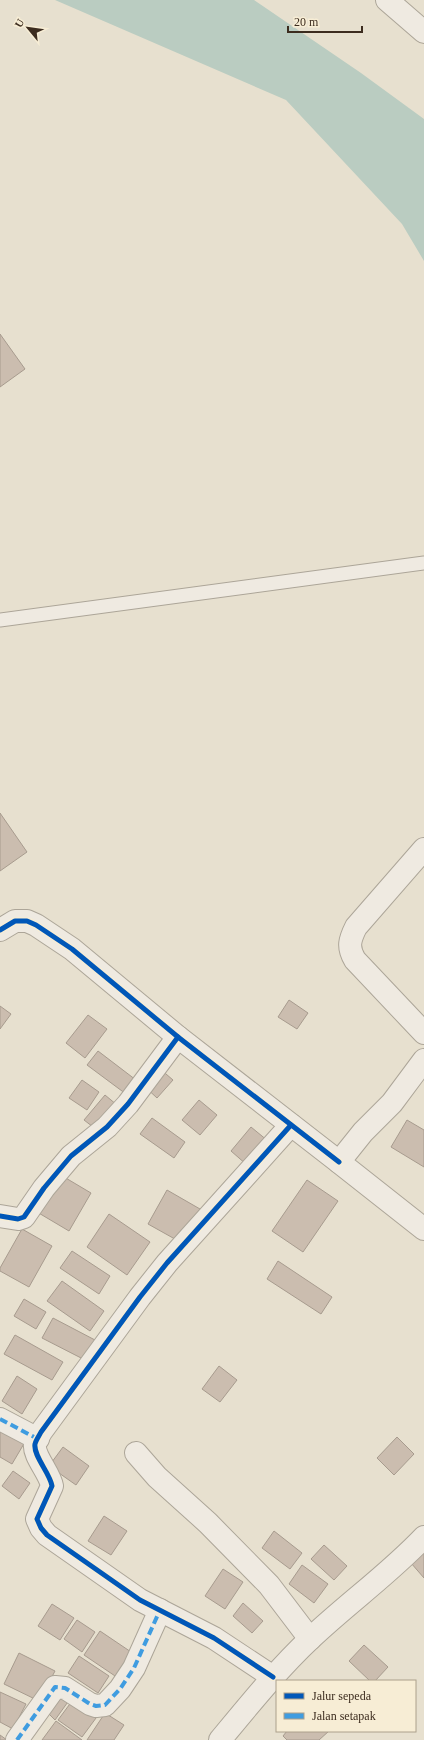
<svg xmlns="http://www.w3.org/2000/svg" width="424" height="1740" font-family="Georgia,serif">
  <style>
    .water { fill: #baccc1 }
    .building { fill: #cbbdaf; stroke: #a79b8e }
    .lines { fill: none; stroke-linecap: round; stroke-linejoin: round }
    .lane-casing { stroke: #aca598; stroke-width: 15 }
    .street-casing { stroke: #aca598; stroke-width: 24 }
    .lane { stroke: #efeae1; stroke-width: 13 }
    .street { stroke: #efeae1; stroke-width: 22 }
    .quiet { stroke: #3f9ce0; stroke-width: 4; stroke-dasharray: 8 4; stroke-linecap: butt }
    .cycleway-casing { stroke: #f7edd5; stroke-width: 8 }
    .cycleway { stroke: #0057b8; stroke-width: 5 }
  </style>
  <rect width="100%" height="100%" fill="#e7e0cf"/>
  <path class="water" d="M55,0h199l107,73 63,46v142l-22,-37 -116,-124z"/>
  <g class="building">
    <path d="M0,334l25,35 -25,18z"/>
    <path d="M0,813l27,39 -27,19z"/>
    <path d="M289,1000l19,13 -11,16 -19,-12z"/>
    <path d="M0,1006l11,8 -11,15z"/>
    <path d="M88,1015l19,14 -22,29 -19,-15z"/>
    <path d="M98,1051l38,29 -10,14 -39,-29z"/>
    <path d="M159,1068l14,12 -16,18 -14,-13z"/>
    <path d="M82,1080l17,12 -12,18 -18,-12z"/>
    <path d="M105,1095l12,10 -20,25 -13,-10z"/>
    <path d="M199,1100l18,15 -17,20 -18,-15z"/>
    <path d="M152,1118l33,24 -11,16 -34,-24z"/>
    <path d="M407,1120l17,10v37l-33,-20z"/>
    <path d="M251,1127l17,14 -21,24 -16,-14z"/>
    <path d="M59,1174l32,19 -22,38 -32,-19z"/>
    <path d="M307,1180l31,21 -35,51 -31,-21z"/>
    <path d="M167,1190l33,19 -18,34 -34,-19z"/>
    <path d="M109,1214l41,28 -23,33 -40,-28z"/>
    <path d="M22,1229l30,17 -23,41 -29,-16v-3z"/>
    <path d="M72,1251l38,25 -11,18 -39,-26z"/>
    <path d="M278,1261l54,36 -11,17 -54,-35z"/>
    <path d="M62,1281l42,30 -14,20 -43,-30z"/>
    <path d="M24,1299l22,13 -10,17 -22,-13z"/>
    <path d="M53,1318l42,22 -10,20 -43,-22z"/>
    <path d="M15,1335l48,27 -11,18 -48,-26z"/>
    <path d="M219,1366l18,14 -17,22 -18,-13z"/>
    <path d="M17,1376l20,13 -15,25 -20,-13z"/>
    <path d="M0,1427l25,15 -13,22 -12,-7z"/>
    <path d="M397,1437l17,17 -20,21 -17,-17z"/>
    <path d="M63,1447l26,19 -13,19 -27,-19z"/>
    <path d="M13,1471l17,12 -11,16 -17,-13z"/>
    <path d="M104,1516l23,15 -16,24 -23,-14z"/>
    <path d="M274,1531l28,22 -12,16 -28,-21z"/>
    <path d="M324,1545l23,21 -13,14 -23,-21z"/>
    <path d="M424,1551v27l-13,-15z"/>
    <path d="M302,1565l26,19 -14,19 -25,-19z"/>
    <path d="M223,1569l20,13 -18,27 -20,-13z"/>
    <path d="M243,1603l20,18 -11,12 -19,-17z"/>
    <path d="M52,1604l22,14 -14,22 -22,-14z"/>
    <path d="M77,1620l18,12 -13,20 -18,-13z"/>
    <path d="M100,1631l37,25 -16,24 -37,-25z"/>
    <path d="M364,1645l24,22 -13,14h-5l-21,-20z"/>
    <path d="M19,1653l36,18 -16,30 -35,-17z"/>
    <path d="M79,1656l30,20 -11,17 -30,-20z"/>
    <path d="M60,1690l10,9 -15,21 -9,-9z"/>
    <path d="M0,1692l26,12 -13,25 -13,-7z"/>
    <path d="M75,1697l24,17 -17,23 -24,-17z"/>
    <path d="M105,1713l19,12 -10,15h-27z"/>
    <path d="M56,1721l26,19h-40z"/>
    <path d="M287,1731h42l-10,9h-32l-4,-4z"/>
    <path d="M0,1735l7,5h-7z"/>
  </g>
  <g class="lines">
    <defs>
      <path id="lane" d="M0,620l424,-57"/>
      <g id="street">
        <path d="M387,0l37,32"/>
        <path d="M424,849l-68,78c-6,12 -9,20 -1,33l69,73"/>
        <path d="M0,930l15,-9h12l9,4 36,24 106,88 161,125"/>
        <path d="M424,1060l-32,43 -29,29 -24,30 85,67"/>
        <path d="M0,1216l18,3 6,-2 20,-29 27,-32 36,-29 21,-23 50,-67"/>
        <path d="M0,1419l38,20"/>
        <path d="M136,1453l21,24 51,46 61,62 41,54"/>
        <path d="M273,1677l-59,-39 -74,-38 -93,-65 -6,-7 -4,-9 15,-33c-2,-13 -19,-30 -17,-42 1,-4 4,-8 6,-12l99,-135 27,-34 124,-138"/>
        <path d="M17,1740l38,-53 10,1 25,16 6,2 9,-1 15,-16 14,-21 26,-58"/>
        <path d="M220,1740c29,-35 58,-71 91,-102 37,-35 78,-64 113,-101"/>
      </g>
    </defs>
    <use href="#lane" class="lane-casing"/>
    <use href="#street" class="street-casing"/>
    <use href="#lane" class="lane"/>
    <use href="#street" class="street"/>
    <g class="quiet">
      <path d="M0,1419l38,20"/>
      <path d="M17,1740l38,-53 10,1 25,16 6,2 9,-1 15,-16 14,-21 26,-58"/>
    </g>
    <defs>
      <g id="cycleway">
        <path d="M0,930l15,-9h12l9,4 36,24 106,88 161,125"/>
        <path d="M0,1216l18,3 6,-2 20,-29 27,-32 36,-29 21,-23 50,-67"/>
        <path d="M273,1677l-59,-39 -74,-38 -93,-65 -6,-7 -4,-9 15,-33c-2,-13 -19,-30 -17,-42 1,-4 4,-8 6,-12l99,-135 27,-34 124,-138"/>
      </g>
    </defs>
    <use href="#cycleway" class="cycleway-casing"/>
    <use href="#cycleway" class="cycleway"/>
  </g>
  <rect x="276" y="1680" width="140" height="52" fill="#f7edd5" stroke="#aca08c"/>
  <rect x="284" y="1693" width="20" height="6" fill="#0057b8" stroke="#aca08c"/>
  <text x="312" y="1700" font-size="12" fill="#3c2c1f">Jalur sepeda</text>
  <rect x="284" y="1713" width="20" height="6" fill="#3f9ce0" stroke="#aca08c"/>
  <text x="312" y="1720" font-size="12" fill="#3c2c1f">Jalan setapak</text>
  <g transform="translate(28 28) rotate(299)" stroke="#f7edd5" stroke-width="3" paint-order="stroke">
  <path d="M0-3L7 15L0 10L-7 15Z" fill="#3c2c1f"/>
  <text y="-6" font-size="11" font-weight="bold" text-anchor="middle" fill="#3c2c1f">U</text>
  </g>
  <path d="M288 26v6h74v-6" fill="none" stroke="#3c2c1f" stroke-width="2"/>
  <text x="294" y="26" font-size="12" fill="#3c2c1f" stroke="#f7edd5" stroke-width="3" paint-order="stroke">20 m</text>
</svg>
